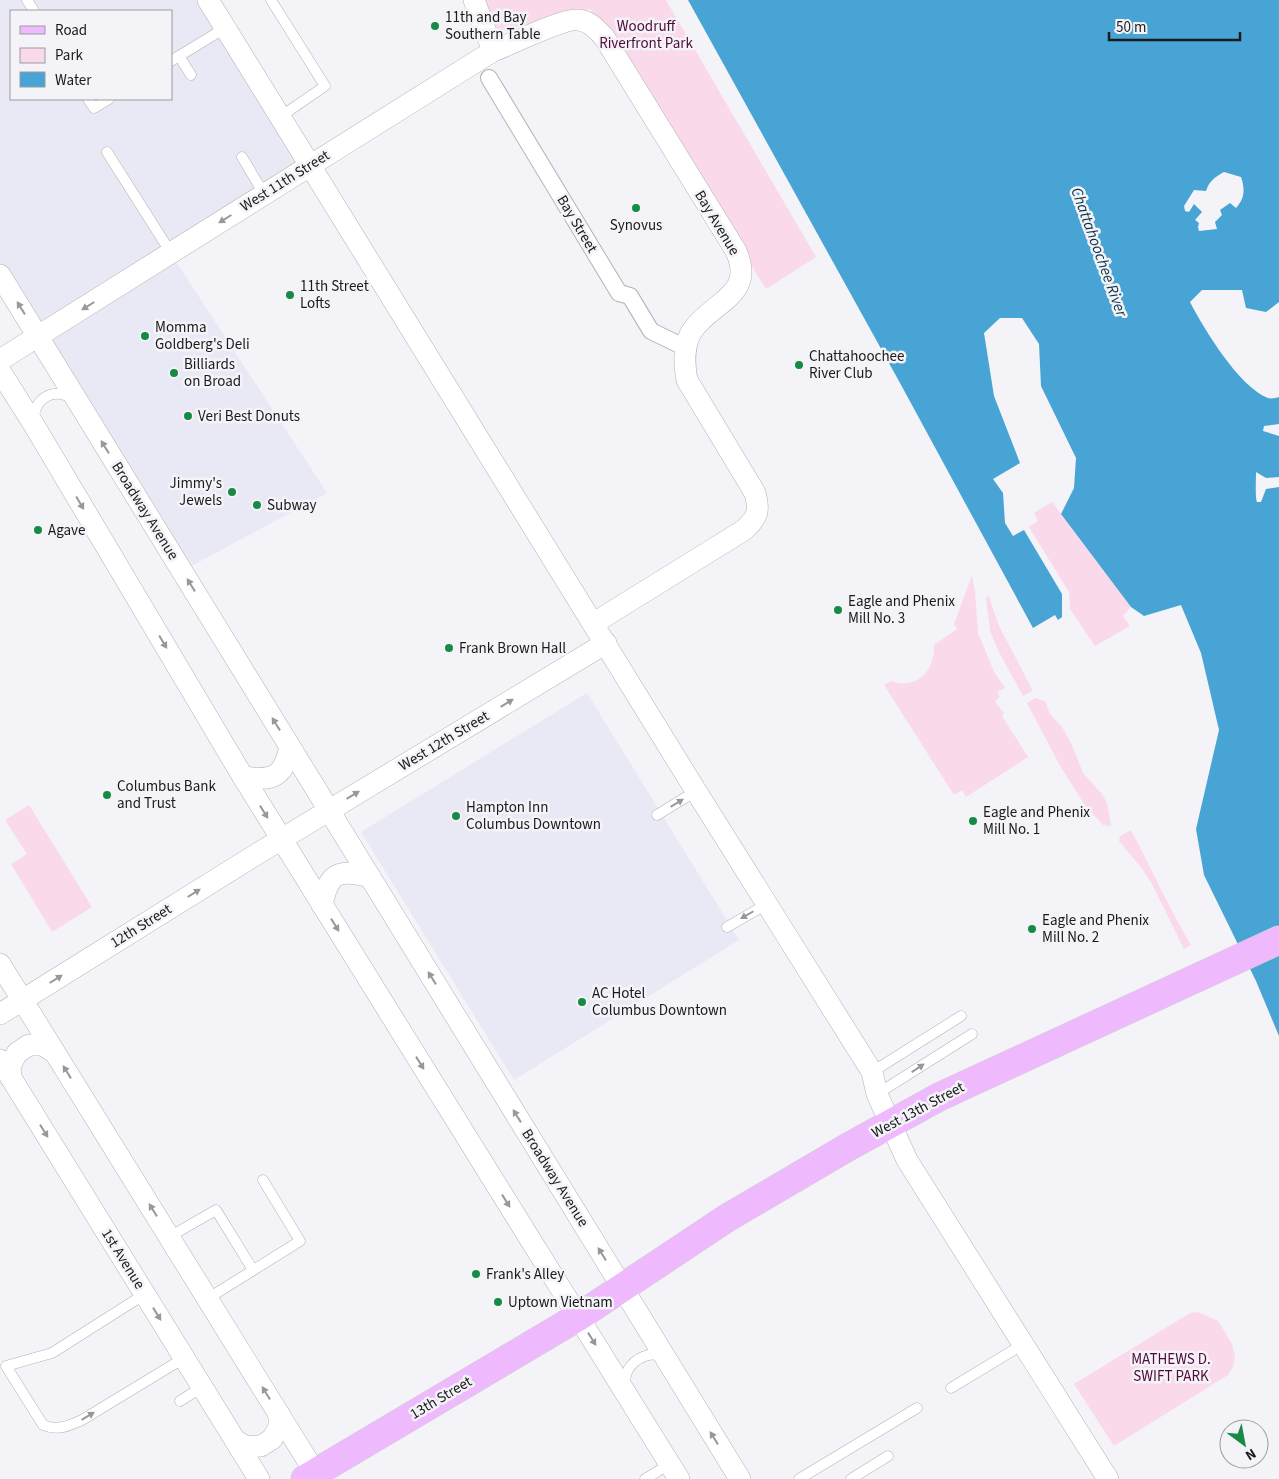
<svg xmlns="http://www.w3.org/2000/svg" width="1279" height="1479" font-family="'Source Sans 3',sans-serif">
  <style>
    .built { fill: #e9e8f5; fill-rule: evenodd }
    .green { fill: #fadaea }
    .water { fill: #48a4d4; fill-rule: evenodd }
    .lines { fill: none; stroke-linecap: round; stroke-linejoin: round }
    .service-casing { stroke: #b2b2b7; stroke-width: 11 }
    .pedestrian-casing { stroke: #b2b2b7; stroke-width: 18 }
    .minor-casing { stroke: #b2b2b7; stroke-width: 22 }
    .primary-casing { stroke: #d1d1d2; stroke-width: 29 }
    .service { stroke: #fff; stroke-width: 10 }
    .pedestrian { stroke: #fff; stroke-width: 16 }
    .minor { stroke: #fff; stroke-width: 21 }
    .primary { stroke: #eebafd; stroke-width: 28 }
    .oneway { fill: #989899 }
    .poi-dot { fill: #178b45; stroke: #f3f3f8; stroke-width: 2 }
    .labels { text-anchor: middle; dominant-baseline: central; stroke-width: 5; stroke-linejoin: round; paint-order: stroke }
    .poi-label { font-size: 15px; fill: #1a1a1c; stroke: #f3f3f8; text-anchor: start }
    .park-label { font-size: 15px; fill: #510a39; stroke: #f3f3f8 }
    .street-label { font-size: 15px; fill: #1a1a1c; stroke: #f3f3f8 }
    .water-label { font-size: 16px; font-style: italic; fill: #0b3448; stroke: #f3f3f8 }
  </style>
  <rect width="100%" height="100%" fill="#f3f3f8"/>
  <g class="built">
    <path d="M0,0h207l103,165 -139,89 156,239 -145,78 -182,-296zM11,11h160v88h-160z"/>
    <path d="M587,693l152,247 -225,140 -153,-248z"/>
  </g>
  <g class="green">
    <path d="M484,0h182l150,257 -50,32 -176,-280 -103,25z"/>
    <path d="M1052,502l79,105 -8,9 7,10 -35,20 -25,-37 -1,-17 -40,-65 9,-6 -4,-8z"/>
    <path d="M972,575l3,16 3,42 16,39 11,16 -8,4 3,5 -5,4 9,13 -2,2 26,41 -62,40 -4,-7 -8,5 -70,-110 7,-4c26,9 44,-10 43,-36l23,-16 -3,-5z"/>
    <path d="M986,596l3,1 10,29 34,65 -10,5 -24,-44 -9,-21z"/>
    <path d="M1035,698l10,3 5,13 12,13 10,18 11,28 19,21 5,9 4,23 -8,-1 -19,-21 -25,-40 -32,-61z"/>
    <path d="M29,805l63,102 -40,25 -41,-68 16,-10 -22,-34z"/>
    <path d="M1131,830c20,38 38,78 60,115l-7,4 -33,-67 -11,-16 -21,-25 1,-5z"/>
    <path d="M1198,1312l20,9 14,23 3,13 -2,10 -5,8 -114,71 -40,-62 116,-71z"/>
  </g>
  <path class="water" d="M688,0h591v302l-13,10 -20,-4 -4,-18h-40l-12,12c14,27 49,85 78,96 3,1 8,0 11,-1v27l-15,2 -1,5 16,5v41l-13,1 -10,-6c0,7 -1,25 1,30h4l5,-13 13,-2v549l-23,-55 -52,-106 -8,-46 23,-99 -18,-77 -20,-48 -37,11 -13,-9 -70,-93 13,-26 2,-30 -35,-72 -2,-42 -17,-26h-22l-16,15 10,63 26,67 -27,16 10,14 2,30 8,13 11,-6 38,64v23l-4,3 -3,-5 -22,13 -133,-245zM1224,172l17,5c4,12 4,21 -5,31l-6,-5 -10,7 2,5 -7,7 2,7 -18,2 -1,-4 1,-4 -4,-3 7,-8 -8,-8 -5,8 -4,-1 -1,-5 10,-16 12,1c3,-10 9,-14 18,-19z"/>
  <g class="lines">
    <defs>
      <g id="service">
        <path d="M27,0l7,11"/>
        <path d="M271,0l54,86 -45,31"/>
        <path d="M179,56l12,19"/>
        <path d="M171,61l54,-33"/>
        <path d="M88,99l6,9 15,-9"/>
        <path d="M107,152l64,101"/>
        <path d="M242,157l22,37"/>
        <path d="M34,419c0,-15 11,-27 27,-25 4,1 9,3 12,5"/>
        <path d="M657,815l39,-24"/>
        <path d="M727,927l40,-23"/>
        <path d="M872,1072l89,-56"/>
        <path d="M877,1094l95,-60"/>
        <path d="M169,1237l47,-27 37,60"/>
        <path d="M145,1294l-93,59 -46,13 37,59c14,6 26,1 39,-5l102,-62"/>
        <path d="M207,1299l93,-58 -37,-61"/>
        <path d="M625,1386c0,-6 0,-11 3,-16 6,-11 24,-21 35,-12"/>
        <path d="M951,1388l71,-43"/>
        <path d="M180,1401l22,-14"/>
        <path d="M645,1479l25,-15"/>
        <path d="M799,1479l118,-71"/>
        <path d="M851,1479l37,-23"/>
      </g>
      <path id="pedestrian" d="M489,78l130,215 11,3 21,35 35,17"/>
      <g id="minor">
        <path d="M208,0l488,791 176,281 5,22 30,66 201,319"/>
        <path d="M474,0l19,51"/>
        <path d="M0,275l740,1204"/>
        <path d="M0,360l493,-309c17,-6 70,-33 85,-31 12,1 18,9 26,17l132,214c20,45 -24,50 -44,80 -9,15 -8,32 -5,49l68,113c5,18 3,24 -11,37l-150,93"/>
        <path d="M0,371l34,54 209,352 436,702"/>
        <path d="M243,777c30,4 40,1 47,-30"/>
        <path d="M322,905c7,-33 16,-36 48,-28"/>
        <path d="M0,964l319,515"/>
        <path d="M0,1014l257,-160 349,-211"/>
        <path d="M0,1060l259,419"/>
        <path d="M11,1078l-1,-12 7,-13 12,-8h13l12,7"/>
        <path d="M236,1441l11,6 14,-1 11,-7 7,-12v-13"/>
      </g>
      <path id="primary" d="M305,1479l273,-162 149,-99 121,-71 91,-50 340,-157"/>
    </defs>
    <use href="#service" class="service-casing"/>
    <use href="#pedestrian" class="pedestrian-casing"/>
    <use href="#minor" class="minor-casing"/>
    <use href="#primary" class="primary-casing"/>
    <use href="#service" class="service"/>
    <use href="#pedestrian" class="pedestrian"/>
    <use href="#minor" class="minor"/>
    <use href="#primary" class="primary"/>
  </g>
  <defs><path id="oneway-solid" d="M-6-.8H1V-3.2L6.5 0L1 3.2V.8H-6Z" transform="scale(1.25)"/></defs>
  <g class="oneway">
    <use href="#oneway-solid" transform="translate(225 219) rotate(148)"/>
    <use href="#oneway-solid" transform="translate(88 306) rotate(148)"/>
    <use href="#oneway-solid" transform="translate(21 308) rotate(-122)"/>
    <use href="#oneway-solid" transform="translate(105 447) rotate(-122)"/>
    <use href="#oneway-solid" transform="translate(80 503) rotate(59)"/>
    <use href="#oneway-solid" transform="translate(191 585) rotate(-122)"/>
    <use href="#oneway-solid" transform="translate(163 642) rotate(59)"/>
    <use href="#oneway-solid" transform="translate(507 703) rotate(-31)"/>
    <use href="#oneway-solid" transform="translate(276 724) rotate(-122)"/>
    <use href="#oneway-solid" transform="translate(353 795) rotate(-31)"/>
    <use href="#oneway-solid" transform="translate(677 803) rotate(-31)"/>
    <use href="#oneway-solid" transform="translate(264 812) rotate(58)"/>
    <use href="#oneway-solid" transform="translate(194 893) rotate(-32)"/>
    <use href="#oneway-solid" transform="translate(747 915) rotate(150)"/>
    <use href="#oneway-solid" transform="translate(335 925) rotate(58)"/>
    <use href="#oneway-solid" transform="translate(432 978) rotate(-122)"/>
    <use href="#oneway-solid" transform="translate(56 979) rotate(-32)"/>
    <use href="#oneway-solid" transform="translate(420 1063) rotate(58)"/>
    <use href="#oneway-solid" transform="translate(918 1068) rotate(-33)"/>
    <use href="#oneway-solid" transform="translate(67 1072) rotate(-122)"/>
    <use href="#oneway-solid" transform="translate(517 1116) rotate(-122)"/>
    <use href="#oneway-solid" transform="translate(44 1131) rotate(58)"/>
    <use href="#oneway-solid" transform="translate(506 1201) rotate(58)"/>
    <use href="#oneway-solid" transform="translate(153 1210) rotate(-122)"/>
    <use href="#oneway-solid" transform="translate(602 1254) rotate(-122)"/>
    <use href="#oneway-solid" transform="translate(157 1314) rotate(58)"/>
    <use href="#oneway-solid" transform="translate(592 1339) rotate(58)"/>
    <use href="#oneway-solid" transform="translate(266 1393) rotate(-122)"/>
    <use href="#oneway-solid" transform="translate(88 1416) rotate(-31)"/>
    <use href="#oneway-solid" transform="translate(714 1438) rotate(-122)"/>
  </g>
  <g class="poi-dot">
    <circle cx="435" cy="26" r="5"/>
    <circle cx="636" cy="208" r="5"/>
    <circle cx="290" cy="295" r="5"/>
    <circle cx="145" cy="336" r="5"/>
    <circle cx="799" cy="365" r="5"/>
    <circle cx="174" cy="373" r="5"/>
    <circle cx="188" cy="416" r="5"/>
    <circle cx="232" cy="492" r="5"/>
    <circle cx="257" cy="505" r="5"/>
    <circle cx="38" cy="530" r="5"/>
    <circle cx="838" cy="610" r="5"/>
    <circle cx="449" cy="648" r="5"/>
    <circle cx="107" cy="795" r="5"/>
    <circle cx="456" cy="816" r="5"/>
    <circle cx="973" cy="821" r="5"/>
    <circle cx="1032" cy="929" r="5"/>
    <circle cx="582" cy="1002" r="5"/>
    <circle cx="476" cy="1274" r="5"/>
    <circle cx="498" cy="1302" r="5"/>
  </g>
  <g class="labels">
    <g class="poi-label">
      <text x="445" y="17">11th and Bay<tspan x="445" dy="17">Southern Table</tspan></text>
      <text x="636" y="225" text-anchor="middle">Synovus</text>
      <text x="300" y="286">11th Street<tspan x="300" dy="17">Lofts</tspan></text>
      <text x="155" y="327">Momma<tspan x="155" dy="17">Goldberg's Deli</tspan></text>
      <text x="809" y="356">Chattahoochee<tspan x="809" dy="17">River Club</tspan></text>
      <text x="184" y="364">Billiards<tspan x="184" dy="17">on Broad</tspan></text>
      <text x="198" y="416">Veri Best Donuts</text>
      <text x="222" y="483" text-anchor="end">Jimmy's<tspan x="222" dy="17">Jewels</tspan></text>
      <text x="267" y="505">Subway</text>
      <text x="48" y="530">Agave</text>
      <text x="848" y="601">Eagle and Phenix<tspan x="848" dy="17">Mill No. 3</tspan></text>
      <text x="459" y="648">Frank Brown Hall</text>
      <text x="117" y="786">Columbus Bank<tspan x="117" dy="17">and Trust</tspan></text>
      <text x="466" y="807">Hampton Inn<tspan x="466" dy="17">Columbus Downtown</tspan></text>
      <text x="983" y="812">Eagle and Phenix<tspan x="983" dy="17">Mill No. 1</tspan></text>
      <text x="1042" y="920">Eagle and Phenix<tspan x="1042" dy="17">Mill No. 2</tspan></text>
      <text x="592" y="993">AC Hotel<tspan x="592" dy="17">Columbus Downtown</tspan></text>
      <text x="486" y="1274">Frank's Alley</text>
      <text x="508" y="1302">Uptown Vietnam</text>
    </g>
    <g class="park-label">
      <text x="646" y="26">Woodruff<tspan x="646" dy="17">Riverfront Park</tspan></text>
      <text x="1171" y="1359">MATHEWS D.<tspan x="1171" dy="17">SWIFT PARK</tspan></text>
    </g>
    <g class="street-label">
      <text transform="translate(285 181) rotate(-32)">West 11th Street</text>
      <text transform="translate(717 223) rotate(59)">Bay Avenue</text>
      <text transform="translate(577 224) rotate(59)">Bay Street</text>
      <text transform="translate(145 511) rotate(58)">Broadway Avenue</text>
      <text transform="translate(444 741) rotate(-31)">West 12th Street</text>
      <text transform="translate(141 926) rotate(-32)">12th Street</text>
      <text transform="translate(918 1110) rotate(-28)">West 13th Street</text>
      <text transform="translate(555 1178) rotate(58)">Broadway Avenue</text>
      <text transform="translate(123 1259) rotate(58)">1st Avenue</text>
      <text transform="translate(441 1398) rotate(-31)">13th Street</text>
    </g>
    <g class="water-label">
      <text transform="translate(1099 252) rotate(70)">Chattahoochee River</text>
    </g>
  </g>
  <rect x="10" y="10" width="162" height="90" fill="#f3f3f8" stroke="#9c9ca0"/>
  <rect x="20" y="26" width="25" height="8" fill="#eebafd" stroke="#9c9ca0"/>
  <text x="55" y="35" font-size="15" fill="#1a1a1c">Road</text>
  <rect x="20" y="48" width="25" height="15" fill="#fadaea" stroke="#9c9ca0"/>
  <text x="55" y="60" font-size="15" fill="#1a1a1c">Park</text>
  <rect x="20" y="72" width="25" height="15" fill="#48a4d4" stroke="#9c9ca0"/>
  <text x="55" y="85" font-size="15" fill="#1a1a1c">Water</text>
  <g transform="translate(1244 1444) rotate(148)"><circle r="24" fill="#f3f3f8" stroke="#9c9ca0"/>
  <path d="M0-4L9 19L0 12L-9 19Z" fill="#178b45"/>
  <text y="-8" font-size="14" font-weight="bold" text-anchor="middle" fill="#1a1a1c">N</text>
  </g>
  <path d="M1109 32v8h131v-8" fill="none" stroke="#1a1a1c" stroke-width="2.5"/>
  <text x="1116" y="32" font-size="15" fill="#1a1a1c" stroke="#f3f3f8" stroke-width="4" paint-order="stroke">50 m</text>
</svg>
